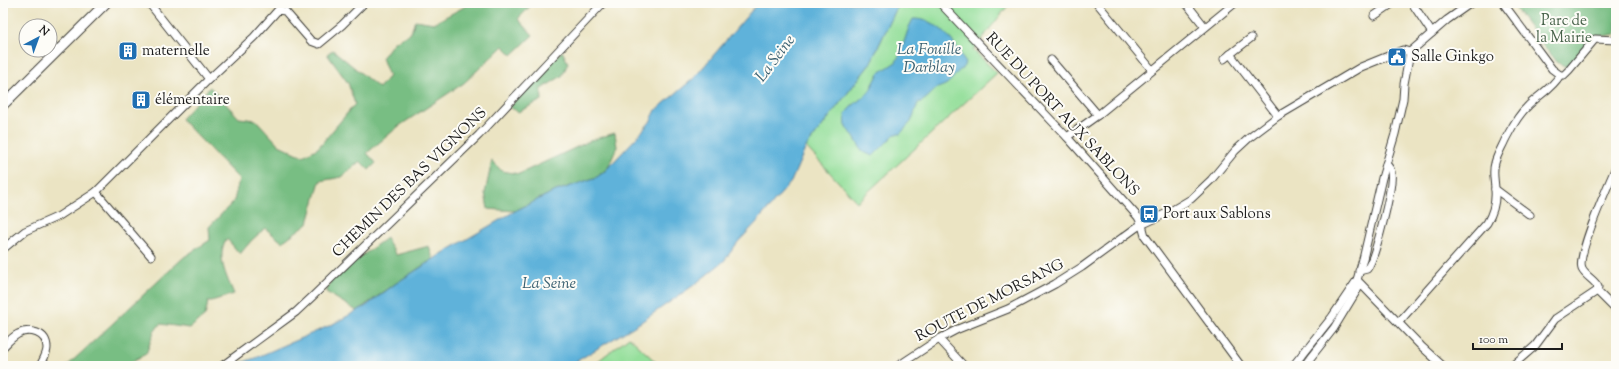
<svg xmlns="http://www.w3.org/2000/svg" width="1619" height="369" font-family="'Sorts Mill Goudy',serif">
  <style>
    .green { fill: #95df9b; stroke: #587e5c }
    .forest { fill: #78be83; stroke: #4a6d50 }
    .water { fill: #5eb2da; stroke: #3d677b }
    .lines { fill: none; stroke-linecap: round; stroke-linejoin: round }
    .minor-casing { stroke: #3b3a35; stroke-width: 9 }
    .major-casing { stroke: #3b3a35; stroke-width: 11 }
    .minor { stroke: #fff; stroke-width: 7 }
    .major { stroke: #fff; stroke-width: 9 }
    .labels { text-anchor: middle; dominant-baseline: central; stroke-width: 4; stroke-linejoin: round; paint-order: stroke }
    .park-label { font-size: 15px; fill: #466048; stroke: #fdfcf7 }
    .poi-label { font-size: 15px; fill: #1c1c1c; stroke: #fdfcf7; text-anchor: start }
    .street-label { font-size: 15px; fill: #1c1c1c; stroke: #fdfcf7 }
    .water-label { font-size: 16px; font-style: italic; fill: #3a6071; stroke: #fdfcf7 }
  </style>
  <rect width="100%" height="100%" fill="#fdfcf7"/>
  <filter id="ink" filterUnits="userSpaceOnUse"><feTurbulence type="fractalNoise" baseFrequency=".025" numOctaves="2"/><feDisplacementMap in="SourceGraphic" scale="8" xChannelSelector="R" yChannelSelector="G"/><feConvolveMatrix kernelMatrix="1 2 1 2 8 2 1 2 1" color-interpolation-filters="sRGB"/></filter>
  <filter id="wash" filterUnits="userSpaceOnUse"><feTurbulence type="fractalNoise" baseFrequency=".012" numOctaves="4" result="noise"/><feDisplacementMap in="SourceGraphic" scale="16" xChannelSelector="R" yChannelSelector="G"/><feGaussianBlur stdDeviation="0.9" result="paint"/><feColorMatrix in="noise" values="0 0 0 0 0 0 0 0 0 0 0 0 0 0 0 0 0 1.4 0 .05"/><feComposite in="paint" operator="in"/></filter>
  <g filter="url(#wash)">
    <rect width="100%" height="100%" fill="#ebe4c3"/>
    <g class="green">
      <path d="M899,3h111l-37,47 24,23 -140,129 -51,-55 64,-83z"/>
      <path d="M629,337l31,29h-59l-3,-5z"/>
    </g>
    <g class="forest">
      <path d="M468,3h65l-15,16 15,16 -21,20 -9,-9 -39,37 -65,43 -32,27 9,10 -7,7 -9,-9 -18,16 -22,4 -12,42 -26,19 -17,-14 -14,13 -11,13 -13,-15c-12,17 0,38 7,55l-26,8 -3,14 -15,12 -30,-4 -6,8 -8,22 -12,6 -6,6h-61l117,-109 26,-17 -1,-13 25,-26 5,-22 -58,-60 29,-32 29,31 17,2 23,25 24,11 15,-8 37,-44 -7,-21 -21,-29 6,-4 46,38 10,-12 -7,-18 12,-16 17,-9 4,-13 19,3 30,-16z"/>
      <path d="M1520,3h96v31l-12,2 -8,-1 -27,33 -13,-6 -40,-53z"/>
      <path d="M562,51l6,12 -6,13 -21,13 1,11 -24,12 -9,-5z"/>
      <path d="M615,133l2,14 -9,21 -11,9 -44,15 -38,19 -27,-2 -3,-16 7,-32 10,10 17,3 73,-34z"/>
      <path d="M386,238l10,17 33,-9 4,13 -38,25 -38,27 -31,-19 6,-14z"/>
    </g>
    <g class="water">
      <path d="M758,3h141l-29,61 -64,83 -15,35 -35,41 -18,19 -14,19 -30,24 -53,37 -64,39 -10,5h-335l23,-8 76,-33 35,-19 29,-22 48,-31 72,-42 38,-19 44,-15 8,-6 32,-34 13,-15 6,-12 38,-32z"/>
      <path d="M913,19c25,-1 42,23 52,43l-2,7c-6,1 -8,8 -13,12 -4,5 -9,5 -14,8 -6,5 -9,11 -18,14l-7,19 -11,12h-5l-22,22 -10,-4 -11,-18 -6,-6 -1,-14 6,-7 18,-15 10,-19 17,-11 4,-8 9,-27z"/>
    </g>
  </g>
  <g filter="url(#ink)">
    <g class="lines">
      <defs>
        <g id="minor">
          <path d="M149,3l60,76"/>
          <path d="M940,3l127,134 71,80 4,8 3,11 96,130"/>
          <path d="M1097,3l55,67"/>
          <path d="M1186,3l19,24"/>
          <path d="M1412,3l20,30"/>
          <path d="M1503,3l49,66 8,6h4l5,-5 26,-31 21,1"/>
          <path d="M1374,16l19,-13"/>
          <path d="M1410,52l37,-32 24,-17"/>
          <path d="M1230,54l48,62"/>
          <path d="M1224,59l27,-21"/>
          <path d="M1051,60l47,55"/>
          <path d="M1067,137l31,-22 137,-112"/>
          <path d="M1495,189l35,26"/>
          <path d="M96,192l55,64"/>
          <path d="M3,249l22,-18 34,-15 37,-24 113,-113 45,-42 24,-27 7,1 26,30 8,3 23,-19 22,-22"/>
          <path d="M1359,271l8,-2c8,-10 27,-84 24,-97 0,-3 -3,-6 -5,-8"/>
          <path d="M1357,280l64,66 22,20"/>
          <path d="M1597,291l19,19"/>
          <path d="M1399,322l88,-99c6,-10 9,-21 8,-33 0,-9 -3,-18 0,-27 2,-8 7,-16 10,-23 6,-11 12,-24 22,-33 10,-11 26,-19 33,-32"/>
          <path d="M939,339l25,27"/>
          <path d="M3,347c4,-4 9,-10 15,-13 11,-6 29,-2 29,14 0,6 -4,12 -7,18"/>
          <path d="M222,366l74,-54 17,-16 166,-161 124,-132"/>
          <path d="M898,366l41,-27 19,-10 50,-20 47,-25 27,-17 55,-40 32,-15 22,-13 20,-19 24,-29 14,-13 29,-22 83,-49 42,-17 7,2"/>
          <path d="M1293,366l39,-49 25,-37 6,-21 19,-81 13,-44 8,-35 1,-15 6,-32"/>
          <path d="M1304,366l30,-38 25,-41 -2,-7"/>
          <path d="M1512,366l23,-20 20,-27 42,-28 1,-4c-3,-7 -13,-11 -16,-18 -6,-13 27,-86 34,-102"/>
        </g>
        <path id="major" d="M3,105l103,-102"/>
      </defs>
      <use href="#minor" class="minor-casing"/>
      <use href="#major" class="major-casing"/>
      <use href="#minor" class="minor"/>
      <use href="#major" class="major"/>
    </g>
  </g>
  <defs>
    <symbol id="building-square" viewBox="-11 -11 22 22"><rect x="-9" y="-9" width="18" height="18" rx="4" fill="#1f6fb2" stroke="#fdfcf7"/><path d="M-4-6H4V6H1V3H-1V6H-4ZM-2.5-4.3h1.7v1.8h-1.7ZM.8-4.3h1.7v1.8H.8ZM-2.5-1h1.7V.8h-1.7ZM.8-1h1.7V.8H.8Z" fill="#fff"/></symbol>
    <symbol id="civic-square" viewBox="-11 -11 22 22"><rect x="-9" y="-9" width="18" height="18" rx="4" fill="#1f6fb2" stroke="#fdfcf7"/><path d="M-.6-6.5H3V-4.5H.6V-3L4-1V1h2V6H-6V1h2V-1L-.6-3ZM-1.2 2.5V6h2.4V2.5Z" fill="#fff"/></symbol>
    <symbol id="bus-square" viewBox="-11 -11 22 22"><rect x="-9" y="-9" width="18" height="18" rx="4" fill="#1f6fb2" stroke="#fdfcf7"/><path d="M-5-6H5V4H4V6H2V4H-2V6H-4V4H-5ZM-3.5-4V0h7V-4ZM-3.5 1.2v1.5H-2V1.2ZM2 1.2v1.5H3.5V1.2Z" fill="#fff"/></symbol>
  </defs>
  <g fill-rule="evenodd">
    <use href="#building-square" x="117" y="40" width="22" height="22"/>
    <use href="#civic-square" x="1386" y="46" width="22" height="22"/>
    <use href="#building-square" x="130" y="89" width="22" height="22"/>
    <use href="#bus-square" x="1138" y="203" width="22" height="22"/>
  </g>
  <g class="labels">
    <g class="park-label">
      <text x="1564" y="21">Parc de<tspan x="1564" dy="17">la Mairie</tspan></text>
    </g>
    <g class="poi-label">
      <text x="142" y="51">maternelle</text>
      <text x="1411" y="57">Salle Ginkgo</text>
      <text x="155" y="100">élémentaire</text>
      <text x="1163" y="214">Port aux Sablons</text>
    </g>
    <g class="street-label">
      <text transform="translate(1062 115) rotate(47)">RUE DU PORT AUX SABLONS</text>
      <text transform="translate(410 183) rotate(-44)">CHEMIN DES BAS VIGNONS</text>
      <text transform="translate(990 301) rotate(-27)">ROUTE DE MORSANG</text>
    </g>
    <g class="water-label">
      <text x="929" y="50">La Fouille<tspan x="929" dy="18">Darblay</tspan></text>
      <text transform="translate(776 59) rotate(-53)">La Seine</text>
      <text x="549" y="284">La Seine</text>
    </g>
  </g>
  <rect width="1619" height="369" fill="none" stroke="#fdfcf7" stroke-width="16"/>
  <g transform="translate(38 38) rotate(41)"><circle r="19" fill="#fdfcf7" stroke="#a3a29f"/>
  <path d="M0-3L7 15L0 10L-7 15Z" fill="#1f6fb2"/>
  <text y="-6" font-size="11" font-weight="bold" text-anchor="middle" fill="#1c1c1c">N</text>
  </g>
  <path d="M1473 343v6h89v-6" fill="none" stroke="#1c1c1c" stroke-width="2"/>
  <text x="1479" y="343" font-size="12" fill="#1c1c1c" stroke="#fdfcf7" stroke-width="3" paint-order="stroke">100 m</text>
</svg>
